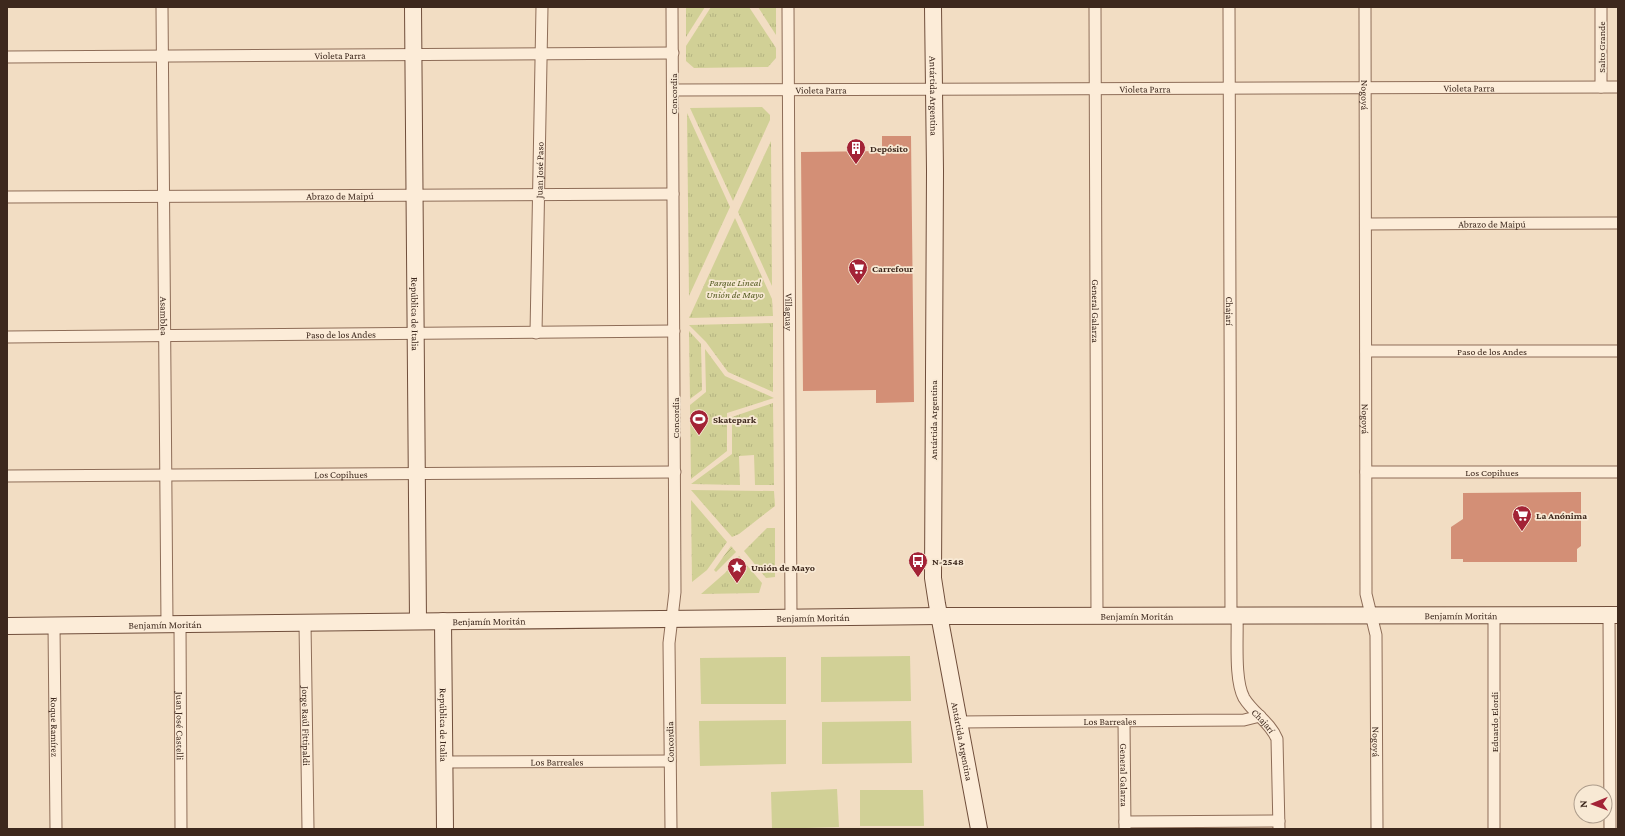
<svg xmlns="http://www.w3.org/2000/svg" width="1625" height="836" font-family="'Crimson Pro',serif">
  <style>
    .grass { fill: #d1d096 }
    .park { fill: url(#park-tufts) }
    .garden { fill: url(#garden-furrows) }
    .building { fill: #d38f76 }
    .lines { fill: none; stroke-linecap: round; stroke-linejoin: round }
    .street-casing { stroke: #8e6d58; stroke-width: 13 }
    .secondary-casing { stroke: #704e3b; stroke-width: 18 }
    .street { stroke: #fcecd8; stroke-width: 11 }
    .secondary { stroke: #fcecd8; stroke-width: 16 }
    .labels { text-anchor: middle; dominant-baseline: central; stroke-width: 3.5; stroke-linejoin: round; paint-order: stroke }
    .street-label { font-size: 10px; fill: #3d281d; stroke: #f8e9d4 }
    .poi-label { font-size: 10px; font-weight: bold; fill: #3d281d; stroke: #f8e9d4; text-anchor: start }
    .park-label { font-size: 10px; font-style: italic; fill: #555b22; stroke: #f8e9d4 }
  </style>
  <defs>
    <pattern id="park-tufts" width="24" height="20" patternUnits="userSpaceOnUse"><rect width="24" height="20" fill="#d1d096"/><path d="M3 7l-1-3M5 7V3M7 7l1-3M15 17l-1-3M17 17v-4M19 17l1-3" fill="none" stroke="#b4b381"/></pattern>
    <pattern id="garden-furrows" width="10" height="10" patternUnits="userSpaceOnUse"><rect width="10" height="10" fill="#d1d096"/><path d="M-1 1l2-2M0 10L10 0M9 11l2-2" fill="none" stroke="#b4b381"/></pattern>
  </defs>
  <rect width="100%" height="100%" fill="#f2ddc3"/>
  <g class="grass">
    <path d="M910,656l1,45 -90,1v-45z"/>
    <path d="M786,657v47h-85l-1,-46z"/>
    <path d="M786,720v44l-86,2 -1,-45z"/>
    <path d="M911,721l1,42 -90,1v-42z"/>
    <path d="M837,789l2,38 -67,2 -1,-37z"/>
    <path d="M860,790h63l1,36h-64z"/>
  </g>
  <g class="park">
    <path d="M686,7h19l-19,30z"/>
    <path d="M711,7h38l27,41v10l-8,9 -74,1 -8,-7v-15z"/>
    <path d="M758,7h18v28z"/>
    <path d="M762,107l8,8v5l-37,81 -43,-93z"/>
    <path d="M687,113l43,94 -41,89z"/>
    <path d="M771,141l1,145 -34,-74z"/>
    <path d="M735,218l37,81 1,17 -84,2z"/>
    <path d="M773,323v69l-45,-20 -22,-30 -17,-17z"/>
    <path d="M689,331l12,13 1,46 -12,9z"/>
    <path d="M705,349l20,27 49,22 -47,15v38l-36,28 -1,-74 16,-13z"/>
    <path d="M773,403l1,82h-19l-1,-30 -15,1 1,29 -49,-1 41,-30v-37z"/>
    <path d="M691,490l83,1 1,15 -36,28 -7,3z"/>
    <path d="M691,500l36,42 -20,28 -15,12z"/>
    <path d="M767,528h8v49l-9,1 -22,-27z"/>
    <path d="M739,556l23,27 -3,10 -58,1 24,-21z"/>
  </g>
  <path class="garden" d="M731,546l5,6 -20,20 -2,-2z"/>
  <g class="building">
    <path d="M882,136h29l3,266 -38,1v-13l-73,1 -2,-239 81,-1z"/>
    <path d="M1581,492v54l-4,3v13h-114v-3h-12v-32l12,-8v-26z"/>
  </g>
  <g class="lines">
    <defs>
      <g id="street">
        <path id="s1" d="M162,7l5,617"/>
        <path id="s2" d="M788,7l3,611"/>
        <path id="s3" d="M1095,7l2,609"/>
        <path id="s4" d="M1229,7l2,609"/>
        <path id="s5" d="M1365,7l1,587 10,41 1,194"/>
        <path d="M1601,7v80"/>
        <path id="s6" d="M7,57l666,-4"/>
        <path id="s7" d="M673,90l945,-3"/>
        <path id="s8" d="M7,197l666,-3"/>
        <path id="s9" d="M1366,224l252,-1"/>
        <path id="s10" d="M536,333l6,-326"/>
        <path id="s11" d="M7,337l667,-6"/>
        <path id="s12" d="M1366,351h252"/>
        <path id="s13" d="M1366,472h252"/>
        <path id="s14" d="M7,476l668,-4"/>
        <path d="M1609,615l1,214"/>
        <path id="s15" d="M1237,616c1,21 -3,64 7,82 9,15 26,24 33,41l2,90"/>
        <path id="s16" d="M305,623l3,206"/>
        <path id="s17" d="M180,624l1,205"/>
        <path id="s18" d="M54,625l2,204"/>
        <path id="s19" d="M1124,721l1,107"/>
        <path id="s20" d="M959,722l285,-2 16,-4"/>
        <path id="s21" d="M444,762l226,-1"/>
        <path d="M1125,822l154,-1"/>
        <path d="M671,829l-2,-186 6,-51 -3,-585"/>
        <path d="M1494,829v-214"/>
      </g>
      <g id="secondary">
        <path id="s22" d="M413,7l5,614"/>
        <path id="s23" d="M933,7l2,164 -2,407 4,26 42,225"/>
        <path id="s24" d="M443,621l2,208"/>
        <path id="s25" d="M7,626l932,-10 679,-1"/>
      </g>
    </defs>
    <use href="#street" class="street-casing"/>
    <use href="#secondary" class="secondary-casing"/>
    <use href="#street" class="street"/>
    <use href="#secondary" class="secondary"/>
  </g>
  <defs>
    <symbol id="building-pin" viewBox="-11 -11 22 30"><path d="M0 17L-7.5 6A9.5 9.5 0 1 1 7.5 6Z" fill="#a32336" stroke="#f8e9d4"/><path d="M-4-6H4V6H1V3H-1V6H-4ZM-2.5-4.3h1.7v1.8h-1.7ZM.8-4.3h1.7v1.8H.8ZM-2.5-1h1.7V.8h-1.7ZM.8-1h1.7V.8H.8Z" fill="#fff"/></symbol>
    <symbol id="supermarket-pin" viewBox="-11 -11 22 30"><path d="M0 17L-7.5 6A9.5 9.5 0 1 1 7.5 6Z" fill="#a32336" stroke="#f8e9d4"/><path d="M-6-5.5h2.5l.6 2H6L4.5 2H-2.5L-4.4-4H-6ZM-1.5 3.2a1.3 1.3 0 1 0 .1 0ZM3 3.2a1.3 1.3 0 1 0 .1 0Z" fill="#fff"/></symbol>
    <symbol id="stadium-pin" viewBox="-11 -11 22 30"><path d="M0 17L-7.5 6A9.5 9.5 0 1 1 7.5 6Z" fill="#a32336" stroke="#f8e9d4"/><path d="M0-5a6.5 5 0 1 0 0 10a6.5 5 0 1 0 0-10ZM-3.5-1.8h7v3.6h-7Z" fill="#fff"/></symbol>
    <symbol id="bus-pin" viewBox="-11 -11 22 30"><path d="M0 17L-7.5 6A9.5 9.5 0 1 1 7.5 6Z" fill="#a32336" stroke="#f8e9d4"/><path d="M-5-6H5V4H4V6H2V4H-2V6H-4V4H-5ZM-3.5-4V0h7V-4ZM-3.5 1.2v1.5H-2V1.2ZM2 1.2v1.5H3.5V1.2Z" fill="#fff"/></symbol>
    <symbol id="sight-pin" viewBox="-11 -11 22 30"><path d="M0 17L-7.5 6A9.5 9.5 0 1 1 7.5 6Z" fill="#a32336" stroke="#f8e9d4"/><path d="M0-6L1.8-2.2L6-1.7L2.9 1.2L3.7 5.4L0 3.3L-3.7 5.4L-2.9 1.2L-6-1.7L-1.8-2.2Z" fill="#fff"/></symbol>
  </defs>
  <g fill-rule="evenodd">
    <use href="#building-pin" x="845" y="137" width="22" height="30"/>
    <use href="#supermarket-pin" x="847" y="257" width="22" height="30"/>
    <use href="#stadium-pin" x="688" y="408" width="22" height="30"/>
    <use href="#supermarket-pin" x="1511" y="504" width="22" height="30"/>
    <use href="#bus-pin" x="907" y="550" width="22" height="30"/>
    <use href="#sight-pin" x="726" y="556" width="22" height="30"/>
  </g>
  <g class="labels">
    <g class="street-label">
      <text transform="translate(1601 47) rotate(-90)">Salto Grande</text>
      <text stroke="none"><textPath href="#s6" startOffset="333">Violeta Parra</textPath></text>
      <text stroke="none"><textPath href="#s7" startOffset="796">Violeta Parra</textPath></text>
      <text stroke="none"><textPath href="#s7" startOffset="472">Violeta Parra</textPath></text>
      <text stroke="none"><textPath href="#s7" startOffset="148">Violeta Parra</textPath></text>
      <text transform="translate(673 94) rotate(-90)">Concordia</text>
      <text stroke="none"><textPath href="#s5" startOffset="88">Nogoyá</textPath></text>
      <text stroke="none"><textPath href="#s23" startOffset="89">Antártida Argentina</textPath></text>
      <text stroke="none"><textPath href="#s10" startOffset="163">Juan José Paso</textPath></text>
      <text stroke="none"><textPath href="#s8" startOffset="333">Abrazo de Maipú</textPath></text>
      <text stroke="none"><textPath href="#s9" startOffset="126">Abrazo de Maipú</textPath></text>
      <text stroke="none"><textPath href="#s3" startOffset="304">General Galarza</textPath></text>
      <text stroke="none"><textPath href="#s4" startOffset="304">Chajarí</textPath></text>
      <text stroke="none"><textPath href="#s2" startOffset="305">Villaguay</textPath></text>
      <text stroke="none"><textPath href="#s22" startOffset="307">República de Italia</textPath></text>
      <text stroke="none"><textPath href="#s1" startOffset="309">Asamblea</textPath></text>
      <text stroke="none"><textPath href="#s11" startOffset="334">Paso de los Andes</textPath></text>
      <text stroke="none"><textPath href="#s12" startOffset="126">Paso de los Andes</textPath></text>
      <text transform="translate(675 418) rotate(-90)">Concordia</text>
      <text stroke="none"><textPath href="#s5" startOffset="412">Nogoyá</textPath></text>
      <text transform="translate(933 420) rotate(-90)">Antártida Argentina</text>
      <text stroke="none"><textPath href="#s13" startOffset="126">Los Copihues</textPath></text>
      <text stroke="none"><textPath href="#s14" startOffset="334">Los Copihues</textPath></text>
      <text stroke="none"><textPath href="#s25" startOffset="1454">Benjamín Moritán</textPath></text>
      <text stroke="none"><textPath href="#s25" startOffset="1130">Benjamín Moritán</textPath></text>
      <text stroke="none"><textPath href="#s25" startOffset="806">Benjamín Moritán</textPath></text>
      <text stroke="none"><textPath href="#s25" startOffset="482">Benjamín Moritán</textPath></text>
      <text stroke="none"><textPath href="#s25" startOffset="158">Benjamín Moritán</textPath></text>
      <text stroke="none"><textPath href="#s20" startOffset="151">Los Barreales</textPath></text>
      <text stroke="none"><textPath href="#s15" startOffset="113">Chajarí</textPath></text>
      <text transform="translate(1494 722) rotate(-90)">Eduardo Elordi</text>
      <text stroke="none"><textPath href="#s24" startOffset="104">República de Italia</textPath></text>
      <text stroke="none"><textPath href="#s17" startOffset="102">Juan José Castelli</textPath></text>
      <text stroke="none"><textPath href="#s16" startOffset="103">Jorge Raúl Fittipaldi</textPath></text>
      <text stroke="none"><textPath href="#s18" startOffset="102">Roque Ramírez</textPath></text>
      <text stroke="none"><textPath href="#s23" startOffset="737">Antártida Argentina</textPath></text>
      <text stroke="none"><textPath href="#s5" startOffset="736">Nogoyá</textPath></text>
      <text transform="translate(670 742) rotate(-91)">Concordia</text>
      <text stroke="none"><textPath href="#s21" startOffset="113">Los Barreales</textPath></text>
      <text stroke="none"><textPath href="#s19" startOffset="54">General Galarza</textPath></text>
    </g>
    <g class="poi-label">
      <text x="870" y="148">Depósito</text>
      <text x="872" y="268">Carrefour</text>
      <text x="713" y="419">Skatepark</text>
      <text x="1536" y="515">La Anónima</text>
      <text x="932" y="561">N-2548</text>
      <text x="751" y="567">Unión de Mayo</text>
    </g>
    <g class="park-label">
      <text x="735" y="282">Parque Lineal<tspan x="735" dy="12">Unión de Mayo</tspan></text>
    </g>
  </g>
  <rect width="1625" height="836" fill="none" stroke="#3d281d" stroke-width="16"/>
  <g transform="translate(1593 804) rotate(269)"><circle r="19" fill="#f8e9d4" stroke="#ad9c8b"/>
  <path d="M0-3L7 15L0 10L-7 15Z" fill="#a32336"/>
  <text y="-6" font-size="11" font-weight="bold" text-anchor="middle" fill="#3d281d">N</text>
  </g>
</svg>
